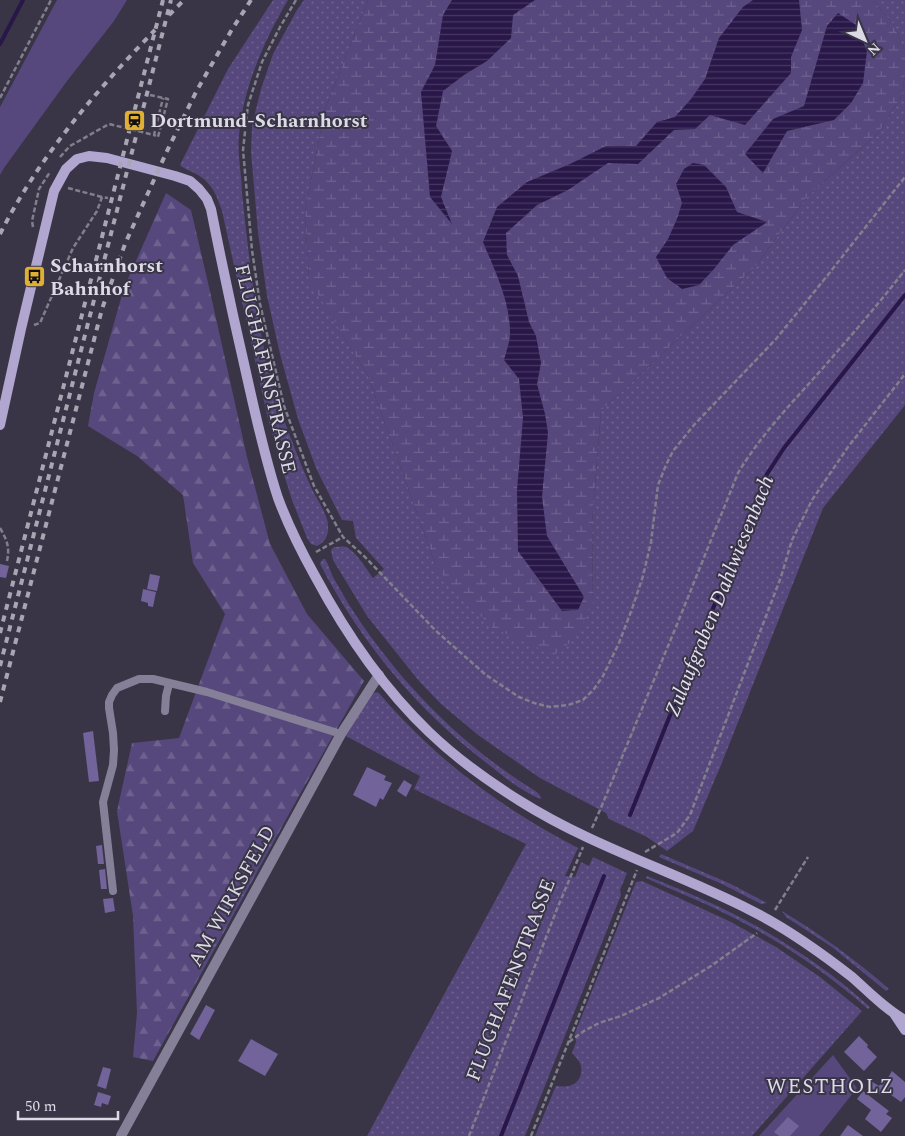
<svg xmlns="http://www.w3.org/2000/svg" width="905" height="1136" font-family="Spectral,serif">
  <style>
    .grass { fill: url(#grass-dots) }
    .forest { fill: url(#forest-firs) }
    .wetland { fill: url(#wetland-marsh) }
    .garden { fill: #56477c }
    .water { fill: url(#water-rules) }
    .lines { fill: none; stroke-linecap: round; stroke-linejoin: round }
    .stream { stroke: #281748; stroke-width: 4 }
    .building { fill: #72639b }
    .path { stroke: #827f8d; stroke-width: 2.5; stroke-dasharray: 5 2.5; stroke-linecap: butt }
    .service { stroke: #857f98; stroke-width: 8 }
    .minor { stroke: #857f98; stroke-width: 10 }
    .secondary { stroke: #b0a6cf; stroke-width: 10 }
    .rail { stroke: #a9a6b3; stroke-width: 4; stroke-dasharray: 6 6; stroke-linecap: butt }
    .labels { text-anchor: middle; dominant-baseline: central; stroke-width: 4; stroke-linejoin: round; paint-order: stroke }
    .poi-label { font-size: 20px; font-weight: bold; fill: #dcdae5; stroke: #393546; text-anchor: start }
    .street-label { font-size: 20px; fill: #dcdae5; stroke: #393546 }
    .water-label { font-size: 21px; font-style: italic; fill: #e5e1f2; stroke: #393546 }
    .neighbourhood-label { font-size: 21px; letter-spacing: 1px; fill: #dcdae5; stroke: #393546 }
  </style>
  <defs>
    <pattern id="grass-dots" width="8" height="8" patternUnits="userSpaceOnUse" patternTransform="scale(1.25)"><rect width="8" height="8" fill="#56477c"/><path d="M2 2h.1M6 6h.1" fill="none" stroke="#6e618e" stroke-width="1.8" stroke-linecap="round"/></pattern>
    <pattern id="forest-firs" width="22" height="20" patternUnits="userSpaceOnUse" patternTransform="scale(1.25)"><rect width="22" height="20" fill="#56477c"/><path d="M5 1l3.5 6h-7zM16 11l3.5 6h-7z" fill="#6e618e"/></pattern>
    <pattern id="wetland-marsh" width="20" height="14" patternUnits="userSpaceOnUse" patternTransform="scale(1.25)"><rect width="20" height="14" fill="#56477c"/><path d="M1 5h8M5 5V1M11 12h8M15 12V8" fill="none" stroke="#6e618e"/></pattern>
    <pattern id="water-rules" width="6" height="5" patternUnits="userSpaceOnUse" patternTransform="scale(1.25)"><rect width="6" height="5" fill="#281748"/><path d="M0 2.5h6" fill="none" stroke="#473862"/></pattern>
  </defs>
  <rect width="100%" height="100%" fill="#393546"/>
  <g class="grass">
    <path d="M273,0h15c-5,8 -10,18 -15,27 -17,34 -31,71 -34,109 -2,19 3,38 3,57 9,84 18,170 50,248 6,16 12,31 19,46 4,9 17,28 17,38 1,9 -2,17 -11,21l-6,-2 -4,-6 -15,-38 -13,-41 -12,-44 -45,-204c-5,-15 -10,-28 -24,-36 -6,-4 -13,-5 -18,-10l48,-96z"/>
    <path d="M304,0h64l-43,109 -20,102 4,68 59,97 69,193 156,34 -1,-81 9,-111 154,-144 51,-69 73,-66 23,-37 3,-20v330l-82,103 -102,257 -28,66 -26,20 -20,-14 -38,-18 -3,-6 -66,-35 -62,-43 -37,-31 -22,-23 -52,-65 -34,-56 -2,-10 3,-3c4,0 8,-1 12,0 10,4 21,23 27,31l11,-9 -28,-31 -3,-17 -11,-1 -26,-52 -18,-49 -18,-65 -13,-58 -9,-64 -7,-80 1,-27 9,-36 12,-35 24,-44z"/>
    <path d="M873,0h32v51l-12,-27z"/>
    <path d="M323,559h2c4,6 5,12 8,18 5,9 10,17 15,26 49,77 111,141 189,189l4,5v2c-15,-5 -36,-21 -48,-31 -72,-54 -130,-122 -172,-202l-1,-3z"/>
    <path d="M376,692l3,1c56,66 122,115 199,155l-13,28 10,1 6,-15 8,4 4,-9 34,16 -7,17 1,5 -96,241h-158l159,-292 -112,-55 6,-13 -74,-40 24,-41z"/>
    <path d="M661,854l70,30 36,19 -6,1 -39,-20 -63,-27z"/>
    <path d="M647,876c38,15 76,31 111,51 40,23 78,49 112,80l-2,2c-44,-38 -92,-71 -144,-96 -25,-13 -52,-23 -78,-35z"/>
    <path d="M642,881l87,40 47,26 44,30 42,34 -110,125h-217l20,-48 1,-2c4,0 8,1 13,0 10,-2 15,-13 11,-23 -2,-3 -5,-7 -8,-10l4,-11 -1,-9 61,-151z"/>
    <path d="M782,911c38,23 74,49 107,78l-3,2 -54,-44 -46,-30z"/>
  </g>
  <path class="forest" d="M166,193l25,17 18,77 38,170 23,87 37,70 57,67 -64,113 -147,267 -20,-4 4,-44 -4,-97 -16,-105 15,-68 47,-5 46,-124 -32,-51 -10,-68 -46,-39 -49,-30 6,-33 30,-105z"/>
  <path class="wetland" d="M368,0h505l20,24 12,27v24l-3,20 -23,37 -73,66 -51,69 -154,144 -9,111 1,81 -17,35 -22,17 -63,-28 -54,-58 -69,-193 -59,-96 -4,-69 20,-102z"/>
  <g class="garden">
    <path d="M57,0h70l-13,21 -47,60 -63,87 -4,7v-68z"/>
    <path d="M833,1055l24,33 -38,48h-60z"/>
  </g>
  <g class="water">
    <path d="M452,0h83l-22,15 -2,23 -24,23 -23,14 -21,16 -7,35 16,25 -11,46 11,27 -22,-27 -9,-105 14,-27 8,-50z"/>
    <path d="M753,0h46l3,30 -11,27v16l-46,52 -35,-10 -15,14 -21,1 -36,34 -30,-1 -40,27 -31,15 -31,28 1,22 11,21 11,46 7,14 5,27 -4,21 8,30 3,19 -6,64 5,39 37,61 -6,13 -16,1 -44,-60 -1,-61 6,-72 -4,-39 -15,-19c2,-8 6,-18 6,-27 0,-32 -15,-62 -27,-91l14,-35 30,-25 43,-18 36,-18h30l21,-24 18,-5 16,-18 14,-20 14,-41 24,-31z"/>
    <path d="M838,13l18,12 11,26 -4,32 -12,20 -17,17 -47,11 -24,42 -18,-19 28,-35 31,-13 23,-80z"/>
    <path d="M693,163l11,2 22,22 11,25 30,10 -34,23 -19,24 -15,16 -17,4 -15,-11 -11,-21 12,-18 9,-20 5,-16 -6,-19 8,-15z"/>
  </g>
  <g class="lines">
    <g class="stream">
      <path d="M0,44l23,-44"/>
      <path d="M630,815l137,-341 17,-26 121,-153"/>
      <path d="M501,1136l103,-260"/>
    </g>
  </g>
  <g class="building">
    <path d="M0,564l9,2 -3,12 -6,-1z"/>
    <path d="M150,574l10,2 -3,15 -10,-2z"/>
    <path d="M143,589l13,3 -3,15 -5,-1v-3l-7,-2z"/>
    <path d="M93,731l6,50 -10,1 -6,-49z"/>
    <path d="M367,767l19,9 -2,4 8,3 -9,17 -3,-2 -4,9 -23,-12z"/>
    <path d="M404,780l8,5 -6,12 -9,-6z"/>
    <path d="M102,845l2,19h-6l-2,-18z"/>
    <path d="M105,869l2,20h-6l-2,-19z"/>
    <path d="M113,898l2,13 -10,2 -2,-14z"/>
    <path d="M206,1005l9,5 -16,30 -9,-6z"/>
    <path d="M859,1036l9,9 -1,2 10,10 -13,14 -20,-19z"/>
    <path d="M251,1039l27,15 -13,22 -27,-15z"/>
    <path d="M103,1067l8,2 -5,20 -9,-3z"/>
    <path d="M892,1071l13,11v15l-4,5 -17,-12 -3,5 -13,-9 3,-5 8,5 5,-7 2,2z"/>
    <path d="M863,1091l26,20 -3,3 6,4 -11,14 -16,-13 6,-9 -14,-11z"/>
    <path d="M98,1092l13,4 -3,9 -6,-2 -1,4 -7,-2z"/>
    <path d="M788,1117l11,9 -9,10h-11l-5,-4z"/>
    <path d="M848,1125l15,11h-23z"/>
  </g>
  <g class="lines">
    <g class="path">
      <path d="M296,0l-16,27 -18,35 -14,43 -5,45 9,100 8,54 24,102 30,80 29,51 22,20 71,74 50,44 33,22 15,6 16,4 18,-2 15,-5 11,-11 9,-13 16,-33 13,-34 11,-33 8,-34 7,-57 8,-20 7,-14 21,-26 82,-86 51,-63 78,-99"/>
      <path d="M150,95l18,4 -10,38 -4,-2"/>
      <path d="M0,98l51,-98"/>
      <path d="M60,157l10,-11 39,-22 45,11 9,-37"/>
      <path d="M68,188l34,9"/>
      <path d="M33,227l-1,-6 7,-32 11,-17"/>
      <path d="M34,325l6,-2 33,-75 24,-37 5,-14 6,1"/>
      <path d="M0,528c7,12 10,19 7,33"/>
      <path d="M316,552l27,-15"/>
      <path d="M592,828l8,-18 78,-188 60,-149c21,-35 49,-65 76,-95 31,-35 62,-71 91,-108"/>
      <path d="M645,852l32,-19 13,-18 91,-238 11,-37 20,-40 36,-53 57,-73"/>
      <path d="M775,910l33,-53"/>
      <path d="M569,1042l15,-11 15,-8 22,-7 38,-18 52,-32 46,-33"/>
      <path d="M469,1136l88,-227 26,-62"/>
      <path d="M531,1136l106,-266"/>
    </g>
    <g class="service">
      <path d="M165,711l1,-15 3,-12"/>
      <path d="M113,891l-10,-89 10,-37 1,-15 -1,-17 -4,-25v-6l3,-7 5,-7 22,-9h14l54,13 134,42"/>
    </g>
    <path class="minor" d="M121,1136l220,-402 38,-59"/>
    <g class="secondary">
      <path d="M0,425l21,-96 33,-138 12,-22 11,-10 12,-3 18,2 68,18 15,5 9,8 8,10 4,10c11,56 23,112 36,168 9,40 18,82 31,121 10,27 23,53 37,78 30,56 67,111 114,156 27,26 59,49 91,69 73,46 156,71 232,110 36,18 68,41 100,66 17,15 33,32 53,43"/>
      <path d="M895,1015l10,15"/>
    </g>
    <g class="rail">
      <path d="M169,15l15,-15"/>
      <path d="M0,234c39,-77 95,-142 155,-204"/>
      <path d="M0,633l163,-633"/>
      <path d="M0,666l171,-666"/>
      <path d="M0,702l102,-393 23,-65 42,-93 30,-61 34,-59 20,-31"/>
    </g>
  </g>
  <defs>
    <symbol id="station-square" viewBox="-11 -11 22 22"><rect x="-9" y="-9" width="18" height="18" rx="4" fill="#e0b034" stroke="#393546"/><path d="M-3-6H3Q5-6 5-4V2Q5 4 3 4L4.5 6H3L1.5 4h-3L-3 6H-4.5L-3 4Q-5 4-5 2V-4Q-5-6-3-6ZM-3.5-4v3h7v-3ZM-3.5 1v1.5H-2V1ZM2 1v1.5H3.5V1Z" fill="#111"/></symbol>
    <symbol id="bus-square" viewBox="-11 -11 22 22"><rect x="-9" y="-9" width="18" height="18" rx="4" fill="#e0b034" stroke="#393546"/><path d="M-5-6H5V4H4V6H2V4H-2V6H-4V4H-5ZM-3.5-4V0h7V-4ZM-3.5 1.2v1.5H-2V1.2ZM2 1.2v1.5H3.5V1.2Z" fill="#111"/></symbol>
  </defs>
  <g fill-rule="evenodd">
    <use href="#station-square" x="122" y="108" width="25" height="25"/>
    <use href="#bus-square" x="22" y="264" width="25" height="25"/>
  </g>
  <g class="labels">
    <g class="poi-label">
      <text x="150" y="121">Dortmund-Scharnhorst</text>
      <text x="50" y="266">Scharnhorst<tspan x="50" dy="23">Bahnhof</tspan></text>
    </g>
    <g class="street-label">
      <text transform="translate(265 369) rotate(77)">FLUGHAFENSTRASSE</text>
      <text transform="translate(232 896) rotate(-61)">AM WIRKSFELD</text>
      <text transform="translate(511 980) rotate(-69)">FLUGHAFENSTRASSE</text>
    </g>
    <g class="water-label">
      <text transform="translate(720 596) rotate(-68)">Zulaufgraben Dahlwiesenbach</text>
    </g>
    <g class="neighbourhood-label">
      <text x="830" y="1087">WESTHOLZ</text>
    </g>
  </g>
  <g transform="translate(865 40) rotate(136)" stroke="#393546" stroke-width="4" paint-order="stroke">
  <path d="M0-4L9 19L0 12L-9 19Z" fill="#dcdae5"/>
  <text y="-8" font-size="14" font-weight="bold" text-anchor="middle" fill="#dcdae5">N</text>
  </g>
  <path d="M18 1111v8h100v-8" fill="none" stroke="#dcdae5" stroke-width="2.5"/>
  <text x="25" y="1111" font-size="15" fill="#dcdae5" stroke="#393546" stroke-width="4" paint-order="stroke">50 m</text>
</svg>
